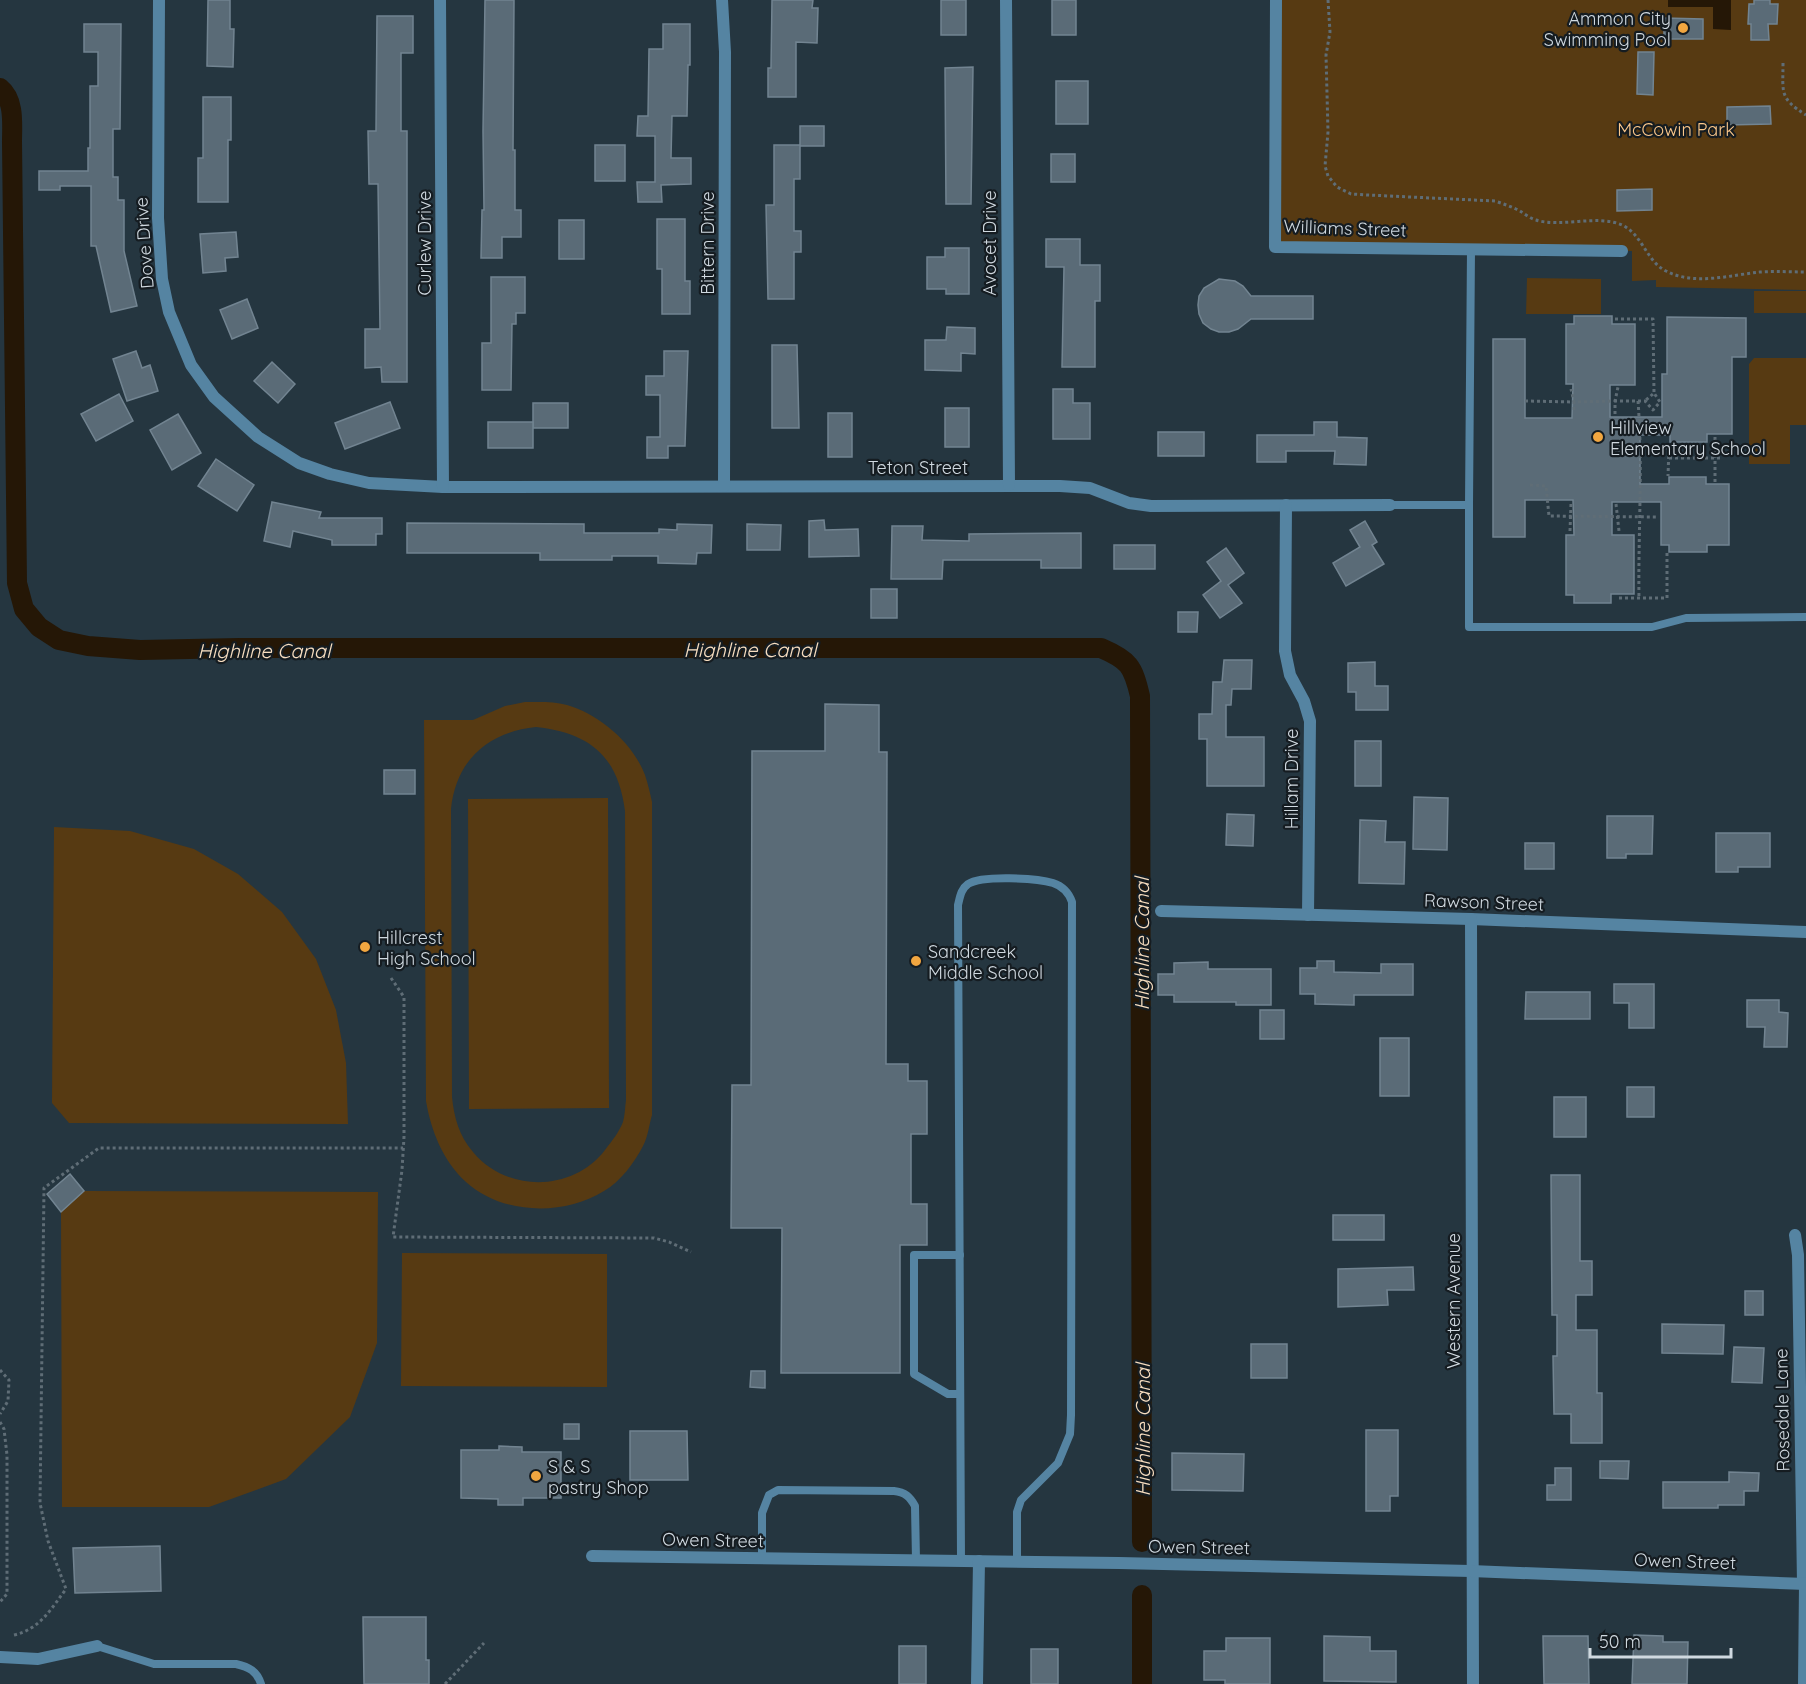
<svg xmlns="http://www.w3.org/2000/svg" width="1806" height="1684" font-family="Quicksand,sans-serif">
  <style>
    .green { fill: #573a12; fill-rule: evenodd }
    .water { fill: #251706 }
    .lines { fill: none; stroke-linecap: round; stroke-linejoin: round }
    .canal { stroke: #251706; stroke-width: 20 }
    .building { fill: #5a6b77; stroke: #728491; stroke-width: 1.5 }
    .path { stroke: #5f6d76; stroke-width: 3; stroke-dasharray: 3 3; stroke-linecap: butt }
    .lane { stroke: #5584a2; stroke-width: 8 }
    .street { stroke: #5584a2; stroke-width: 12 }
    .poi-dot { fill: #f1a640; stroke: #151c21; stroke-width: 2 }
    .labels { text-anchor: middle; dominant-baseline: central; stroke-width: 4.5; stroke-linejoin: round; paint-order: stroke }
    .poi-label { font-size: 18px; fill: #d0d9e0; stroke: #151c21; text-anchor: start }
    .park-label { font-size: 18px; fill: #fcc88b; stroke: #151c21 }
    .street-label { font-size: 18px; fill: #d0d9e0; stroke: #151c21 }
    .water-label { font-size: 20px; font-style: italic; fill: #f8dec0; stroke: #151c21 }
  </style>
  <rect width="100%" height="100%" fill="#253640"/>
  <g class="green">
    <path d="M1276,0h530v290l-150,-3v-7l-24,1v-30l-357,-4z"/>
    <path d="M1527,278l74,1v35h-75z"/>
    <rect x="1754" y="291" width="52" height="22"/>
    <path d="M1754,358h52v67h-16v39h-41v-100z"/>
    <path d="M525,702c13,0 28,-1 42,3 32,9 66,38 78,70 3,9 5,18 7,27v313c-3,10 -4,22 -9,31 -9,17 -22,35 -39,45 -40,25 -102,24 -138,-9 -23,-21 -35,-51 -40,-81l-2,-381h49l32,-14zM536,727c54,6 82,29 89,84l1,289c-1,7 -1,15 -3,22 -4,10 -11,19 -18,28 -32,42 -98,43 -132,2 -14,-16 -19,-35 -21,-55l-1,-288c5,-49 37,-77 85,-82z"/>
    <path d="M608,798l1,310 -140,1 -1,-310z"/>
    <path d="M54,827l76,4 64,18 44,25 44,38 34,47 20,51 10,53 2,61 -279,-1 -17,-20z"/>
    <path d="M84,1191l294,1 -1,151 -27,74 -64,62 -77,28h-147l-1,-295z"/>
    <path d="M402,1253l205,1v133l-206,-1z"/>
  </g>
  <path class="water" d="M1668,0h63v30l-18,-1v-22h-45z"/>
  <g class="lines">
    <g class="canal">
      <path d="M0,88c15,12 12,37 12,54l5,441 7,26 15,18 20,13 29,6 52,4 99,-2h862c28,12 32,18 39,48l2,846"/>
      <path d="M1142,1595v89"/>
    </g>
  </g>
  <g class="building">
    <path d="M208,0h22v29h4l-1,38 -26,-1z"/>
    <path d="M485,0h29l-1,150h2v60h6v27h-19v21h-21l1,-48h2l-1,-79z"/>
    <path d="M772,0h41l-1,8h6l-1,35 -21,-1v55h-28v-29h3z"/>
    <rect x="941" y="0" width="25" height="35"/>
    <rect x="1052" y="0" width="24" height="35"/>
    <path d="M1754,0h16v4h8l-1,20h-9l1,16h-18v-16h-3l1,-20h5z"/>
    <path d="M377,16h36v37h-12v78h6v251h-25l-1,-15 -16,1v-39h15l-2,-145h-9l-1,-53h8z"/>
    <path d="M1664,18l39,1v20h-39z"/>
    <path d="M84,24h37l-1,105h-7v48h5v23h6v51l13,55 -26,6 -15,-66h-5v-60h-31v4h-21v-19h49v-23h2v-62h8v-34h-14z"/>
    <path d="M663,24h27v41h-2l-1,51h-15l-1,42h20v26l-30,1 1,17h-24l-1,-20h18v-46h-18l1,-20h10l1,-67h14z"/>
    <path d="M1638,52h16l-1,43 -16,-1z"/>
    <path d="M973,67l-2,137h-25l-1,-136z"/>
    <rect x="1056" y="81" width="32" height="43"/>
    <path d="M203,97h28v43h-3v62h-30v-44h5z"/>
    <path d="M1770,106l1,18 -44,1v-18z"/>
    <path d="M800,126h24v20h-24v33h-6v52h7v21h-7v47h-26l-2,-94h8v-60h26z"/>
    <rect x="595" y="145" width="30" height="36"/>
    <rect x="1051" y="154" width="24" height="28"/>
    <path d="M1652,189v21l-35,1v-21z"/>
    <path d="M657,219h28v62h5v33h-28v-45h-5z"/>
    <rect x="559" y="220" width="25" height="39"/>
    <path d="M236,232l2,25 -13,1 1,13 -23,2 -3,-39z"/>
    <path d="M1046,239h34v26h20v36h-5v66h-33l2,-100h-18z"/>
    <path d="M945,248h24v46h-23v-5h-19v-32h18z"/>
    <path d="M491,277h34v36h-9v11h-4l-1,66h-29v-47h9z"/>
    <path d="M1219,279l16,2 8,5 8,10h62v23h-62l-13,10 -9,3h-10l-8,-3 -8,-6 -4,-9 -1,-9 1,-9 5,-8z"/>
    <path d="M247,299l11,29 -26,11 -12,-29z"/>
    <path d="M1574,316h38v8h23v61h-25v32h52v-43h5v-57l79,1v39h-14v77h-25v8h-37v-7h-30v49h29v-7h37v7h23v61h-22v7h-38v-7h-8v-43h-49v33h22v59h-23v9h-37v-8h-8v-60h8l-1,-35h-48v37h-32v-198h32v79h47l1,-34h-7v-60h8z"/>
    <path d="M947,327l28,1v26l-14,-1v18l-36,-1v-30h21z"/>
    <path d="M772,345h25l2,83h-27z"/>
    <path d="M136,351l6,17 8,-3 8,26 -31,10 -14,-42z"/>
    <path d="M664,351h24l-3,95h-17v12h-21v-21h13v-42h-14v-19h18z"/>
    <path d="M272,362l23,22 -17,19 -24,-22z"/>
    <path d="M1053,389h20v14h17v36h-37z"/>
    <path d="M119,394l14,27 -37,20 -15,-27z"/>
    <path d="M390,402l10,26 -55,21 -10,-26z"/>
    <rect x="533" y="403" width="35" height="25"/>
    <rect x="945" y="408" width="24" height="39"/>
    <rect x="828" y="413" width="24" height="44"/>
    <path d="M178,414l23,39 -29,17 -22,-40z"/>
    <rect x="488" y="422" width="45" height="26"/>
    <path d="M1314,422h23v15l30,1 -1,27 -32,-1 1,-13h-49v11h-29v-27h57z"/>
    <rect x="1158" y="432" width="46" height="24"/>
    <path d="M216,459l38,26 -17,26 -39,-25z"/>
    <path d="M272,502l49,10 -2,6h63v16h-6v11h-44v-5l-39,-9 -3,16 -26,-6z"/>
    <path d="M824,520l1,10 33,-1 1,27 -50,1v-36z"/>
    <path d="M1365,521l12,21 -5,3 12,19 -38,22 -13,-23 27,-16 -10,-17z"/>
    <path d="M407,523l177,1v9h75v-4l18,1v-6l35,1 -1,28h-14l-1,11 -38,-1v-7h-46v4h-72v-7h-133z"/>
    <path d="M747,524l34,1 -1,25h-33z"/>
    <path d="M892,526h31l-1,14 47,1v-7l112,-1v35h-40v-8h-98l-1,19h-51z"/>
    <rect x="1114" y="545" width="41" height="24"/>
    <path d="M1226,548l18,25 -16,12 14,18 -22,15 -17,-23 18,-14 -14,-19z"/>
    <rect x="871" y="589" width="26" height="29"/>
    <path d="M1178,612h20l-1,20h-19z"/>
    <path d="M1224,660h28l-1,29h-19l-1,16h-5v32h38v49h-57v-47h-8v-25h13l1,-32h9z"/>
    <path d="M1375,662v24h13v24h-32v-18h-8v-29z"/>
    <path d="M825,704l54,1v47h8l-1,312h22v17h19v53h-16v70h16v41h-27v128h-119l1,-145h-51l1,-143h19l1,-334h73z"/>
    <rect x="1355" y="741" width="26" height="45"/>
    <rect x="384" y="770" width="31" height="24"/>
    <path d="M1414,797l34,1 -1,52 -34,-1z"/>
    <path d="M1227,814l27,1 -1,31 -27,-1z"/>
    <path d="M1607,816h46l-1,38h-26v4h-19z"/>
    <path d="M1360,820l26,1 -1,21h20l-1,42 -45,-1z"/>
    <path d="M1716,833h54v34h-32v5h-22z"/>
    <rect x="1525" y="843" width="29" height="26"/>
    <path d="M1317,961h17v11l47,1v-9h32v31h-59v10l-39,-1v-10h-15v-26h17z"/>
    <path d="M1208,962v7h63v36h-35v-3h-62v-7h-16v-21h16v-11z"/>
    <path d="M1614,984h40v44h-25v-25h-15z"/>
    <path d="M1526,992h64v27h-65z"/>
    <path d="M1747,1000h32v12l9,1 -1,34h-23l1,-20h-18z"/>
    <rect x="1260" y="1010" width="24" height="29"/>
    <rect x="1380" y="1038" width="29" height="58"/>
    <rect x="1627" y="1087" width="27" height="30"/>
    <rect x="1554" y="1097" width="32" height="40"/>
    <path d="M70,1174l14,17 -23,21 -14,-18z"/>
    <path d="M1551,1175h29v86h12v34h-16v35h21v63h5v50h-31v-29h-17l-1,-58h4v-41h-5z"/>
    <rect x="1333" y="1215" width="51" height="25"/>
    <path d="M1413,1267l1,23h-27l1,15 -50,2v-38z"/>
    <rect x="1745" y="1291" width="18" height="24"/>
    <path d="M1662,1324l62,1 -1,29 -61,-1z"/>
    <rect x="1251" y="1344" width="36" height="34"/>
    <path d="M1734,1347l30,1 -2,35 -30,-1z"/>
    <path d="M751,1371h14v17l-15,-1z"/>
    <rect x="564" y="1424" width="15" height="15"/>
    <path d="M1366,1430h32v66h-8v15h-24z"/>
    <path d="M630,1431h57l1,49h-58z"/>
    <path d="M499,1446l23,1v5h39v46h-38v7h-25v-6l-37,-1v-48h38z"/>
    <path d="M1172,1453l72,1 -1,37 -71,-1z"/>
    <path d="M1600,1461h29l-1,18 -28,-1z"/>
    <path d="M1555,1468h16v32h-24v-15h8z"/>
    <path d="M1729,1472l30,1 -1,18h-14v14h-26v3h-55v-26h66z"/>
    <path d="M160,1546l1,45 -86,2 -2,-45z"/>
    <path d="M363,1617h63v43h3v24h-65z"/>
    <path d="M1634,1635l29,1v6h25l-1,42h-55z"/>
    <path d="M1324,1636l46,1v14h26v31l-72,-1z"/>
    <path d="M1543,1636h45l1,48h-45z"/>
    <path d="M1226,1638h44v46h-45v-4h-21v-29h22z"/>
    <rect x="899" y="1646" width="27" height="38"/>
    <rect x="1031" y="1649" width="27" height="35"/>
  </g>
  <g class="lines">
    <g class="path">
      <path d="M1328,0l2,32 -4,23 2,77 -3,34 3,10 9,11 14,7 17,1 127,6c9,3 17,6 25,10 5,3 11,8 16,9 25,8 61,-6 86,5 21,10 24,36 44,46 28,15 65,4 94,1 16,-1 31,0 46,0"/>
      <path d="M1783,63c0,30 -4,35 23,52"/>
      <path d="M1615,319h38l1,74"/>
      <path d="M1525,401l49,1 -3,-13"/>
      <path d="M1638,401h7l8,9 7,-8 -6,-9 -9,8"/>
      <path d="M1574,410v-8l41,-1 3,-14"/>
      <path d="M1615,414v-13h23c5,66 0,132 1,198"/>
      <path d="M1641,448h28l-1,28"/>
      <path d="M1669,458h51"/>
      <path d="M1715,482v-46"/>
      <path d="M1530,485l16,1 3,30 109,1"/>
      <path d="M1616,504l3,27"/>
      <path d="M1570,531l1,-27"/>
      <path d="M1619,598h48v-46"/>
      <path d="M391,978l13,19v140l-2,33 -9,67 261,1 15,4 22,10"/>
      <path d="M0,1370l9,10 -1,21 -8,13"/>
      <path d="M0,1422l4,7 3,26v139l-7,8"/>
      <path d="M14,1635c26,-6 37,-26 52,-46l-18,-48 -8,-38 4,-315 55,-40h304"/>
      <path d="M445,1684l39,-41"/>
    </g>
    <g class="lane">
      <path d="M1390,505h79l2,-256"/>
      <path d="M1469,505v122h183l34,-9 120,-1"/>
      <path d="M960,1255h-46v119l34,20h12"/>
      <path d="M762,1559v-46l7,-18 9,-5 116,1c11,1 16,6 21,15l1,54"/>
      <path d="M961,1561l-3,-656c2,-8 3,-16 10,-21 14,-9 69,-6 85,-1 9,3 16,10 19,19l-1,513 -1,19 -12,29 -37,37 -4,12v50"/>
      <path d="M97,1646l57,18h82c13,3 21,7 25,20"/>
      <path d="M1802,1684l1,-100"/>
    </g>
    <g class="street">
      <path d="M159,0l-1,218 4,61 7,33 22,53 23,32 44,40 41,26 31,11 39,9 74,4 617,-1 30,2 39,15 22,3 239,-1"/>
      <path d="M440,0l3,487"/>
      <path d="M722,0l3,52 -1,434"/>
      <path d="M1006,0l3,485"/>
      <path d="M1276,0l-1,247 347,4"/>
      <path d="M1286,505l-1,146 5,24 14,26 6,20 -2,194"/>
      <path d="M1161,911l310,8 335,13"/>
      <path d="M1471,919l2,765"/>
      <path d="M1795,1235l3,20 5,329"/>
      <path d="M592,1556l527,7 352,8 335,13"/>
      <path d="M0,1657l38,2 59,-13"/>
      <path d="M977,1684l2,-123"/>
    </g>
  </g>
  <g class="poi-dot">
    <circle cx="1683" cy="28" r="6"/>
    <circle cx="1598" cy="437" r="6"/>
    <circle cx="365" cy="947" r="6"/>
    <circle cx="916" cy="961" r="6"/>
    <circle cx="536" cy="1476" r="6"/>
  </g>
  <g class="labels">
    <g class="poi-label">
      <text x="1671" y="18" text-anchor="end">Ammon City<tspan x="1671" dy="21">Swimming Pool</tspan></text>
      <text x="1610" y="427">Hillview<tspan x="1610" dy="21">Elementary School</tspan></text>
      <text x="377" y="937">Hillcrest<tspan x="377" dy="21">High School</tspan></text>
      <text x="928" y="951">Sandcreek<tspan x="928" dy="21">Middle School</tspan></text>
      <text x="548" y="1466">S &amp; S<tspan x="548" dy="21">pastry Shop</tspan></text>
    </g>
    <g class="park-label">
      <text x="1676" y="129">McCowin Park</text>
    </g>
    <g class="street-label">
      <text transform="translate(1345 228) rotate(2)">Williams Street</text>
      <text transform="translate(144 243) rotate(-94)">Dove Drive</text>
      <text transform="translate(424 243) rotate(-90)">Curlew Drive</text>
      <text transform="translate(707 243) rotate(-90)">Bittern Drive</text>
      <text transform="translate(989 243) rotate(-90)">Avocet Drive</text>
      <text x="918" y="467">Teton Street</text>
      <text transform="translate(1291 779) rotate(-90)">Hillam Drive</text>
      <text transform="translate(1484 902) rotate(2)">Rawson Street</text>
      <text transform="translate(1453 1301) rotate(-90)">Western Avenue</text>
      <text transform="translate(1782 1410) rotate(-91)">Rosedale Lane</text>
      <text transform="translate(713 1540) rotate(1)">Owen Street</text>
      <text transform="translate(1199 1547) rotate(1)">Owen Street</text>
      <text transform="translate(1685 1561) rotate(2)">Owen Street</text>
    </g>
    <g class="water-label">
      <text x="750" y="649">Highline Canal</text>
      <text x="264" y="650">Highline Canal</text>
      <text transform="translate(1141 944) rotate(-90)">Highline Canal</text>
      <text transform="translate(1142 1430) rotate(-90)">Highline Canal</text>
    </g>
  </g>
  <path d="M1590 1648v9h141v-9" fill="none" stroke="#d0d9e0" stroke-width="3"/>
  <text x="1599" y="1648" font-size="18" fill="#d0d9e0" stroke="#151c21" stroke-width="4.5" paint-order="stroke">50 m</text>
</svg>
